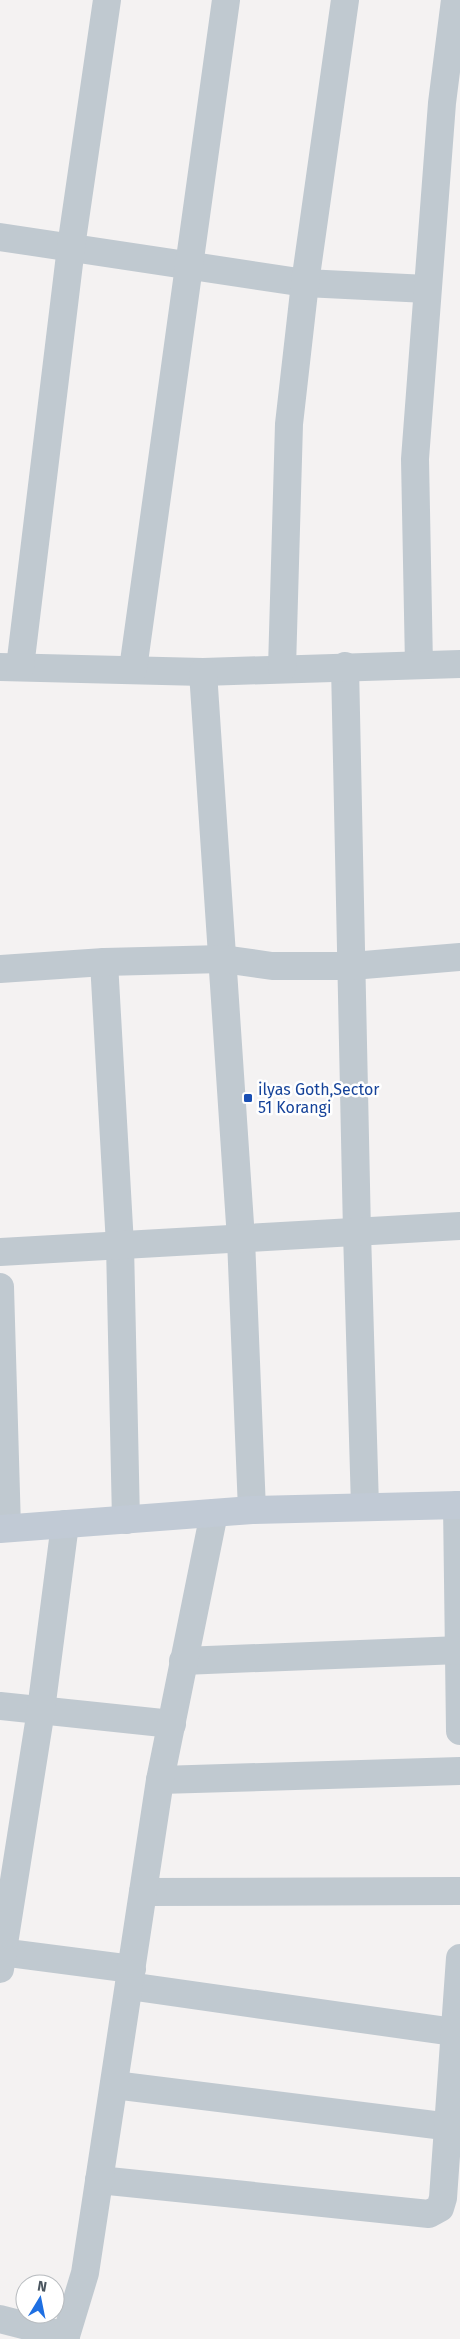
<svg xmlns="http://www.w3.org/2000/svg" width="460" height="2339" font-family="'Fira Sans',sans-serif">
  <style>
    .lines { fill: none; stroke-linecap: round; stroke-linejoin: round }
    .street { stroke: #c0c9d0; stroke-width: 28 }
    .secondary { stroke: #c1cad5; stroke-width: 28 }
    .transit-dot { fill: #1a4fb4; stroke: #fff; stroke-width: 2 }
    .labels { text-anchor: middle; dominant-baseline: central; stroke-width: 5; stroke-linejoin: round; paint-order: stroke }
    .transit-label { font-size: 16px; fill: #164399; stroke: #fff; text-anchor: start }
  </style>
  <rect width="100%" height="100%" fill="#f4f2f2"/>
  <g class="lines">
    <g class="street">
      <path d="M0,237l305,46 122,6"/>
      <path d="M419,665l-4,-206 27,-356 13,-103"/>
      <path d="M345,666l12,566 8,275"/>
      <path d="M0,667l203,5 257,-8"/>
      <path d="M20,667l51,-420 36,-247"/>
      <path d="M282,668l7,-244 16,-141 40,-283"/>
      <path d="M133,669l93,-669"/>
      <path d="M203,672l38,567 11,271"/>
      <path d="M104,962l16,283 6,275"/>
      <path d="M0,969l104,-7 119,-3 49,7h80l108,-9"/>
      <path d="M0,1252l460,-26"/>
      <path d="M0,1287l7,241"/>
      <path d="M457,1505l3,226"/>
      <path d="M183,1661l277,-11"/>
      <path d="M0,1706l172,18"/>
      <path d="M160,1780l300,-9"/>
      <path d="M143,1892l317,-1"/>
      <path d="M0,1952l132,17"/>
      <path d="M0,1969l41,-259 24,-186"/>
      <path d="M129,1986l331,47"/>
      <path d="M114,2085l346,43"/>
      <path d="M99,2180l330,34 11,-6 3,-10 17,-240"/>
      <path d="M0,2319l66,17"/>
      <path d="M65,2339l20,-66 75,-493 54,-267"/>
    </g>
    <path class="secondary" d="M0,1529l252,-19 208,-5"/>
  </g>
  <rect class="transit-dot" x="243" y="1093" width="10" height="10" rx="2.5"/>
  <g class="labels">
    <g class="transit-label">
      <text x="258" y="1089">ilyas Goth,Sector<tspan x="258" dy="18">51 Korangi</tspan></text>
    </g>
  </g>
  <g transform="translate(40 2299) rotate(10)"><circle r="24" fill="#ffffff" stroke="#b7bbbf"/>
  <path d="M0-4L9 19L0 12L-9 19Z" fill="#1e6fe2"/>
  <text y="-8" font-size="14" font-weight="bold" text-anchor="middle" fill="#4a555f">N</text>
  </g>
</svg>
